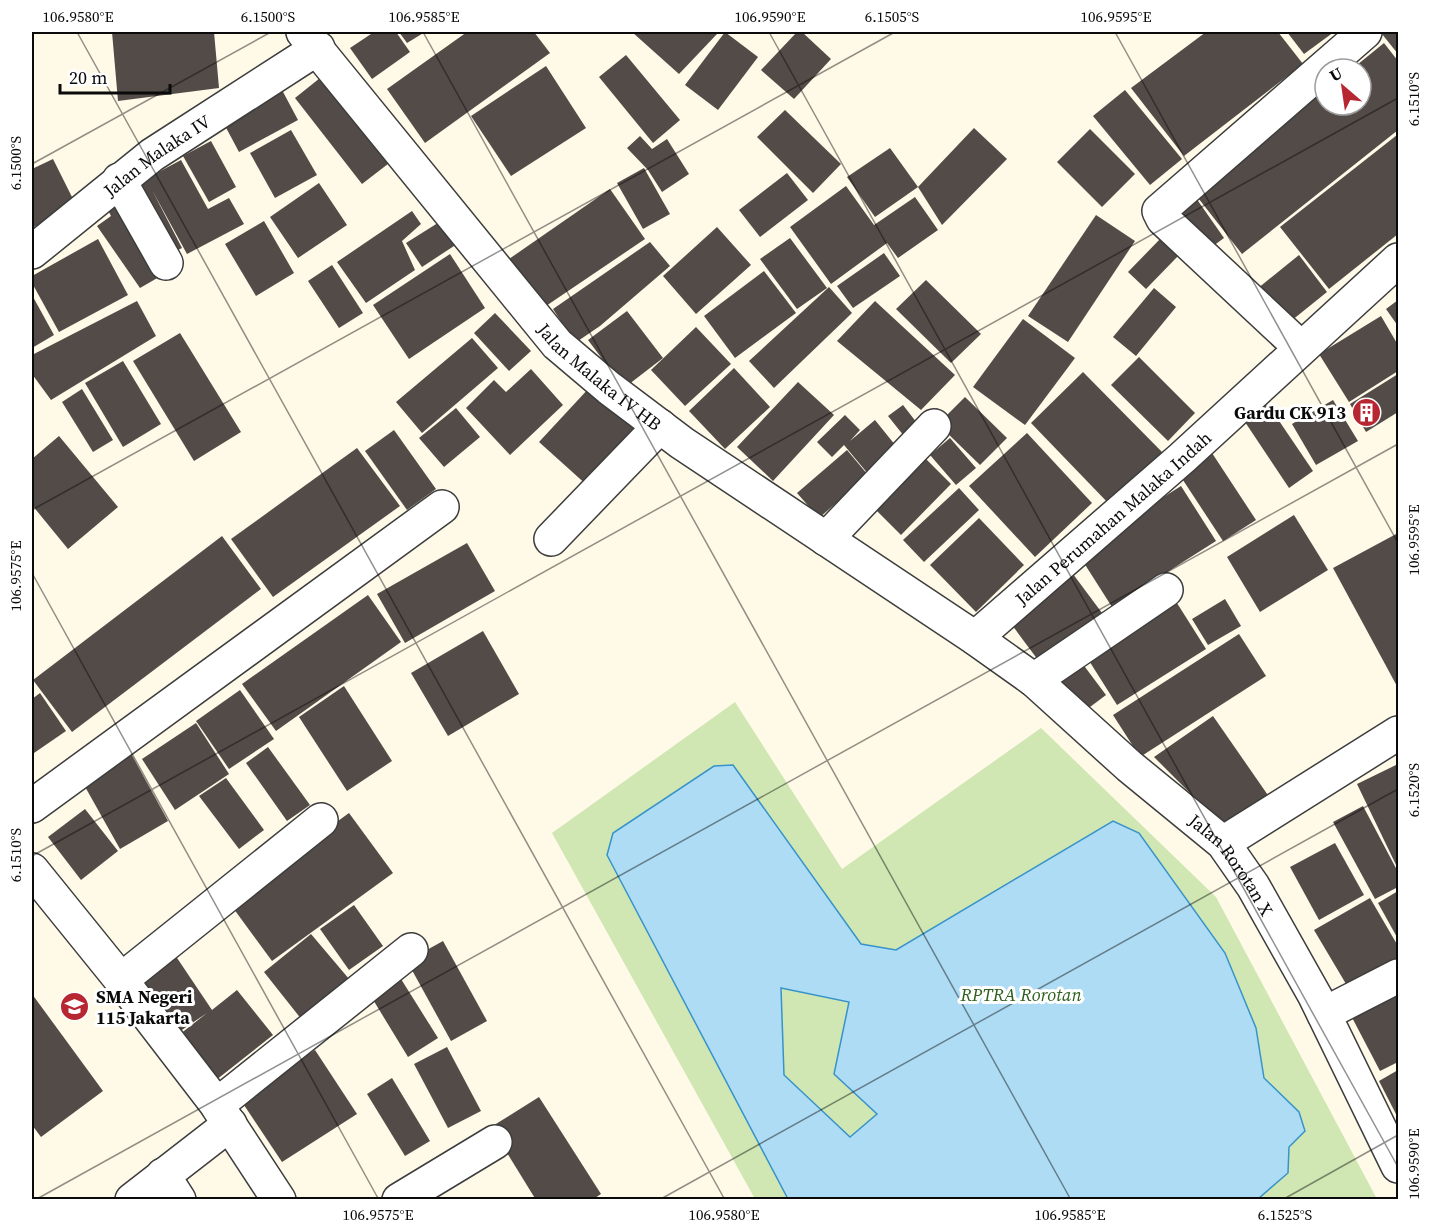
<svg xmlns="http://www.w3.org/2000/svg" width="1430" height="1231" font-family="'Source Serif 4',serif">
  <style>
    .green { fill: #d0e7b4 }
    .water { fill: #aedcf4; stroke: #3793c9; stroke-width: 1.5; fill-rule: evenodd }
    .building { fill: #524b47 }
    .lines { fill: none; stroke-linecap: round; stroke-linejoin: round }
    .minor-casing { stroke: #3d3d3d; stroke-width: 36 }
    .minor { stroke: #fff; stroke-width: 33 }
    .ticks { fill: none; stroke: #0a0a0a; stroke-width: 1.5; stroke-opacity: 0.45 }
    .labels { text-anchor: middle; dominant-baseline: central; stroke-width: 6; stroke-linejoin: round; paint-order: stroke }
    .street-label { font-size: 18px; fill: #0a0a0a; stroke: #fff }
    .poi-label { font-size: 18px; font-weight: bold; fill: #0a0a0a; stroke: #fff; text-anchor: end }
    .park-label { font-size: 18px; font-style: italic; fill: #2d5f1d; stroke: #fff }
    .neatline { fill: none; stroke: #0a0a0a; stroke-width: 2 }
    .ticks-label { font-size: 15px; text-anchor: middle; fill: #0a0a0a }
  </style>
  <rect width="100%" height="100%" fill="#fff9e8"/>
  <path class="green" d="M735,702l107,167 199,-141 175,169 161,302h-622l-203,-366z"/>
  <path class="water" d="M733,765l128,179 35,6 217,-129 26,12 86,120 31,75 8,50 35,34 6,19 -16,16 -1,26 -30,26h-470l-181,-344 6,-22 101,-67zM781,988l68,14 -15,72 43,40 -27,23 -66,-62z"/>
  <g class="building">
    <path d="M112,32h102l5,56 -101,13z"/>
    <path d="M374,32h22l14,20 -38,27 -22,-31z"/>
    <path d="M399,32h26l-18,11z"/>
    <path d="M467,32h67l16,21 -125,90 -38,-54z"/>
    <path d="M632,32h82l3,2 -38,40z"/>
    <path d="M725,32l33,25 -40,53 -33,-25z"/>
    <path d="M797,32h5l29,27 -37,40 -33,-29z"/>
    <path d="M1206,32h72l25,32 -119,92 -53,-68z"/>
    <path d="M1287,32h47l-30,22z"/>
    <path d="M1386,32h12v22l-16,-20z"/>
    <path d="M1384,43l14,18v69l-156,124 -47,-60 130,-104v15h36v-36h-9z"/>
    <path d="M626,55l54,65 -27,23 -54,-66z"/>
    <path d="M546,66l40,62 -75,48 -40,-60z"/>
    <path d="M330,70l67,87 -35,27 -67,-86z"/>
    <path d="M282,90l16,30 -59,32 -16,-30z"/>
    <path d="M1125,90l57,69 -32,26 -57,-69z"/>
    <path d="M785,110l56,54 -28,29 -56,-56z"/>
    <path d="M974,128l33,31 -65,66 -24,-38z"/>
    <path d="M1090,129l45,45 -33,33 -45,-45z"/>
    <path d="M291,130l26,45 -42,23 -25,-45z"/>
    <path d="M1397,135l1,99 -69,55 -49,-62z"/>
    <path d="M640,136l12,13 15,-10 22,35 -27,18 -14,-22 -21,-22z"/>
    <path d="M211,141l25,46 -27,15 -26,-46z"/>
    <path d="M890,148l28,39 -43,30 -28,-40z"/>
    <path d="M53,159l23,46 -44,23v-59z"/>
    <path d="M181,160l27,49 21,-11 15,26 -57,30 -35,-64 30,58 -18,9 -37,-68z"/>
    <path d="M644,168l26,46 -27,15 -26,-46z"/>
    <path d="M787,173l21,27 -48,37 -21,-27z"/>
    <path d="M319,183l28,42 -49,33 -28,-41z"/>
    <path d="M846,186l28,39 41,-28 23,33 -40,28 -11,-15 -56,41 -41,-57z"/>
    <path d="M610,189l35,50 -102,69 -34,-49z"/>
    <path d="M124,194l42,79 -26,15 -43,-62 14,-10 -6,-12z"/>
    <path d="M1196,198l28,40 -19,14 -29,-41z"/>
    <path d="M412,211l9,13 -19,17 13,29 -49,33 -29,-41z"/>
    <path d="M1096,215l39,26 -67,101 -40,-26z"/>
    <path d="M264,221l30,52 -38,23 -31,-52z"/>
    <path d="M441,221l16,23 -35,23 -16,-24z"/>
    <path d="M717,227l34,38 -55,49 -33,-38z"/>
    <path d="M1162,237l18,17 -34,35 -18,-17z"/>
    <path d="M790,238l37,50 -30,21 -37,-50z"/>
    <path d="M98,239l30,56 -69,37 -27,-49v-7z"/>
    <path d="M650,242l20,24 -70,60 -25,17 -22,-34z"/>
    <path d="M884,253l16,23 -47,32 -16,-22z"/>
    <path d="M450,254l35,54 -76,51 -36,-54z"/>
    <path d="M1299,255l28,37 -41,33 -29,-36z"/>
    <path d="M332,265l31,48 -24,15 -31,-47z"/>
    <path d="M764,271l32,42 -61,45 -31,-42z"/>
    <path d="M926,280l55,54 -30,29 -55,-54z"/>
    <path d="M829,287l23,26 -78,75 -25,-27z"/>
    <path d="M1154,288l22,19 -40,49 -23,-19z"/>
    <path d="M32,295l22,40 -22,13z"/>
    <path d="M1398,300v26l-12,-17z"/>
    <path d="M137,301l19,35 -105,64 -19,-26v-19z"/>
    <path d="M875,301l80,74 -34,35 -84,-69z"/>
    <path d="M627,311l36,47 -39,30 -36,-48z"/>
    <path d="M495,313l36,38 -22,20 -35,-38z"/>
    <path d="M1381,316l17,29v26l-49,31 -30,-48z"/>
    <path d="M1023,319l52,39 -50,67 -52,-38z"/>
    <path d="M696,327l35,37 -46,42 -34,-36z"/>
    <path d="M180,333l61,99 -47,29 -61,-100z"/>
    <path d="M472,338l26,30 -76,65 -26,-31z"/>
    <path d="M1139,357l56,56 -27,28 -57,-56z"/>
    <path d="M123,361l38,63 -38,23 -38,-64z"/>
    <path d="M734,368l36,39 -45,42 -36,-38z"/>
    <path d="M531,369l32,36 -53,50 -44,-47 28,-28 12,12z"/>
    <path d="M1083,372l81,82 -53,52 -80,-83z"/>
    <path d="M1398,374v38l-32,20 -16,-28z"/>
    <path d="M798,382l36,33 -61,66 -36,-34z"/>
    <path d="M590,387l49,45 -50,55 -50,-45z"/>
    <path d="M82,389l31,51 -20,12 -31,-50z"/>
    <path d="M965,397l42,41 -27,27 -42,-41z"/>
    <path d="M1333,400l25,41 -42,24 -24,-41z"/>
    <path d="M1267,403l46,68 -24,17 -46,-69z"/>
    <path d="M903,405l14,18 20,-15 6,8 -35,25 -20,-25z"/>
    <path d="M456,408l24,29 -36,30 -25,-29z"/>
    <path d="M845,415l15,15 -10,11 25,-21 29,36 -30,25 -30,-36 -12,12 -15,-15z"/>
    <path d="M394,430l42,59 -29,21 -42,-59z"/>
    <path d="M1027,433l65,70 -57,54 -66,-71z"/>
    <path d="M59,436l59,71 -50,42 -36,-44v-46z"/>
    <path d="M950,438l26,30 -20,17 -26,-30z"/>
    <path d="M357,448l43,58 -127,91 -42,-58z"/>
    <path d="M847,450l21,25 -49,43 -22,-25z"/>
    <path d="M1212,453l44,67 -33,21 -44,-67z"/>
    <path d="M921,454l30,30 -50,51 -30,-30z"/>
    <path d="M1181,486l35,55 -104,66 -35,-55z"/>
    <path d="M959,488l20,22 -55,52 -21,-22z"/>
    <path d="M1294,515l34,55 -68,42 -33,-55z"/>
    <path d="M979,518l45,47 -48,47 -46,-47z"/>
    <path d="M1398,533v155l-65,-120z"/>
    <path d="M222,536l39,53 -189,143 -39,-52z"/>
    <path d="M467,543l28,48 -90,52 -28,-49z"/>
    <path d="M1070,570l35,47 -64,47 -35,-47z"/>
    <path d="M1170,592l36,57 -89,56 -36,-57z"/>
    <path d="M368,595l33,47 -125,89 -34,-47z"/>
    <path d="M1225,599l16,27 -33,19 -16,-26z"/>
    <path d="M483,631l36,63 -71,42 -37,-63z"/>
    <path d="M1239,634l27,42 -126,81 -27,-42z"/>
    <path d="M1076,655l30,40 -24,18 -30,-40z"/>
    <path d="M344,686l48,75 -45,30 -48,-74z"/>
    <path d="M240,690l34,49 -45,30 -33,-48z"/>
    <path d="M40,693l26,38 -32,22 -2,-4v-50z"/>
    <path d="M1213,716l59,85 -43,31 -75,-75z"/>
    <path d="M196,723l33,51 -54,36 -33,-51z"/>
    <path d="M268,747l42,58 -23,16 -41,-58z"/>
    <path d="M128,748l40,73 -48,28 -41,-73z"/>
    <path d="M1398,764v105l-41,-85z"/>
    <path d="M226,778l38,52 -25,19 -40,-53z"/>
    <path d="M1363,806l35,66v15l-23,12 -42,-77z"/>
    <path d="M85,809l33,42 -37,29 -33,-43z"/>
    <path d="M349,813l44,60 -121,88 -44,-60z"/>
    <path d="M1335,843l29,52 -45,25 -29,-53z"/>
    <path d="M1398,891v48l-20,-36z"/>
    <path d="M1370,898l28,48v14l-49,29 -35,-59z"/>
    <path d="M354,905l29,41 -34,24 -29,-41z"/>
    <path d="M311,934l44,52 -49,39 -42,-53z"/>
    <path d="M443,941l44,80 -36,20 -44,-80z"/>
    <path d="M171,949l41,61 25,-20 36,45 -62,49 -36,-46 32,-25 -34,23 -40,-61z"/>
    <path d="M1398,978v84l-18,9 -34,-65z"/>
    <path d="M401,979l37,59 -30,19 -36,-59z"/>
    <path d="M32,994l71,97 -62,46 -9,-12z"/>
    <path d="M447,1047l34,64 -33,17 -34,-64z"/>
    <path d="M315,1050l42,64 -75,48 -42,-63z"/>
    <path d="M1398,1070v48l-19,-37z"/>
    <path d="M392,1078l38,63 -25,15 -38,-62z"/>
    <path d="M539,1097l62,97 -9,6h-56l-45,-73z"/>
  </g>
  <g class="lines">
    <defs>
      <g id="minor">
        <path id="s1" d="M303,32l254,312 52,44 73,55 293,195 59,42 95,86 94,77 30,43 62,110 83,170"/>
        <path d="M119,180l47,83"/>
        <path id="s2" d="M32,252l120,-97 166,-107"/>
        <path d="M1301,348l-138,-129 -4,-8 206,-179"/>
        <path d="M551,539l109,-113"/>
        <path d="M826,539l108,-113"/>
        <path id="s3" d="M975,638l207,-180 216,-198"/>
        <path d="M1034,680l132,-90"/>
        <path d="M32,806l410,-299"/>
        <path d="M1223,843l175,-110"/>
        <path d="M32,870l89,110 96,125 194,-155"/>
        <path d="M121,980l200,-160"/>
        <path d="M1324,1014l74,-38"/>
        <path d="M218,1107l61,93"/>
        <path d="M163,1175l16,25"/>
        <path d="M132,1200l98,-76"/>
        <path d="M399,1200l96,-58"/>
      </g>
    </defs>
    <use href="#minor" class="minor-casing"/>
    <use href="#minor" class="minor"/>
  </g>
  <path class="ticks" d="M77,32l648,1168M423,32l648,1168M769,32l629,1135M1115,32l283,511M32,164l239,-132M32,510l863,-478M32,573l347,627M32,856l1366,-758M32,1198l1,2M35,1200l1363,-756M659,1200l739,-411M1282,1200l116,-65"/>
  <defs>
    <symbol id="building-disc" viewBox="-11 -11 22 22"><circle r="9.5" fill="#b62732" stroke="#fff"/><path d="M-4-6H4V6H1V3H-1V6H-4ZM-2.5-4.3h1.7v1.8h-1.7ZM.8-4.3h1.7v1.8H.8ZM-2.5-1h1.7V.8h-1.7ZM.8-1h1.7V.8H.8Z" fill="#fff"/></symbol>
    <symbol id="school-disc" viewBox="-11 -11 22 22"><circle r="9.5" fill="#b62732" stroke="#fff"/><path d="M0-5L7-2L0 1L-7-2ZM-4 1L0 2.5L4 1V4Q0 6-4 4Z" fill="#fff"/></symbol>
  </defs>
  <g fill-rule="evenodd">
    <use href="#building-disc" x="1350" y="396" width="33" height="33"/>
    <use href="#school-disc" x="58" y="990" width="33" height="33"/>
  </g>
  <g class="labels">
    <g class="street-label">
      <text stroke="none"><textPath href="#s2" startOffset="158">Jalan Malaka IV</textPath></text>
      <text stroke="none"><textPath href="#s1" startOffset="456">Jalan Malaka IV HB</textPath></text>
      <text stroke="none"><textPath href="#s3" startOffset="183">Jalan Perumahan Malaka Indah</textPath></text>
      <text stroke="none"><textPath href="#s1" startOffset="1258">Jalan Rorotan X</textPath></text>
    </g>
    <g class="poi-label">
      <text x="1346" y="412">Gardu CK 913</text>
      <text x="96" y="996" text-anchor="start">SMA Negeri<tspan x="96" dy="21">115 Jakarta</tspan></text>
    </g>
    <g class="park-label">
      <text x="1021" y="994">RPTRA Rorotan</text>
    </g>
  </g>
  <rect width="1430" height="1231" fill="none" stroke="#ffffff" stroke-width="66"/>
  <g transform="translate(1343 87) rotate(331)"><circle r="28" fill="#ffffff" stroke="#9d9d9d" stroke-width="1.5"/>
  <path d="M0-4.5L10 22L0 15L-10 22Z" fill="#b62732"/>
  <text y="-9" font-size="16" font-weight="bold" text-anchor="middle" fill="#0a0a0a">U</text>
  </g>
  <path d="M60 84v9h110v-9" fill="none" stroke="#0a0a0a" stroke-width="3"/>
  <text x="69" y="84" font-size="18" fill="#0a0a0a" stroke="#ffffff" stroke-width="4.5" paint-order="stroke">20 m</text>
  <rect x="33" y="33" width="1364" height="1165" class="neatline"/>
  <g class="ticks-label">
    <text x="78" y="22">106.9580°E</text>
    <text x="268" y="22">6.1500°S</text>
    <text x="424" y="22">106.9585°E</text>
    <text x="770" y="22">106.9590°E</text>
    <text x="892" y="22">6.1505°S</text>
    <text x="1116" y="22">106.9595°E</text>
    <text transform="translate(1414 99) rotate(-90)" y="5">6.1510°S</text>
    <text transform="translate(16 163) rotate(-90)" y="5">6.1500°S</text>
    <text transform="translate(1414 540) rotate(-90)" y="5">106.9595°E</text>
    <text transform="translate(16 576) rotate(-90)" y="5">106.9575°E</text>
    <text transform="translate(1414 790) rotate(-90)" y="5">6.1520°S</text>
    <text transform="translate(16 855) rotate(-90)" y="5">6.1510°S</text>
    <text transform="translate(1414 1164) rotate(-90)" y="5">106.9590°E</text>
    <text x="378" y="1220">106.9575°E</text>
    <text x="724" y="1220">106.9580°E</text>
    <text x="1070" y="1220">106.9585°E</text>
    <text x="1285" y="1220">6.1525°S</text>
  </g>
</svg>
